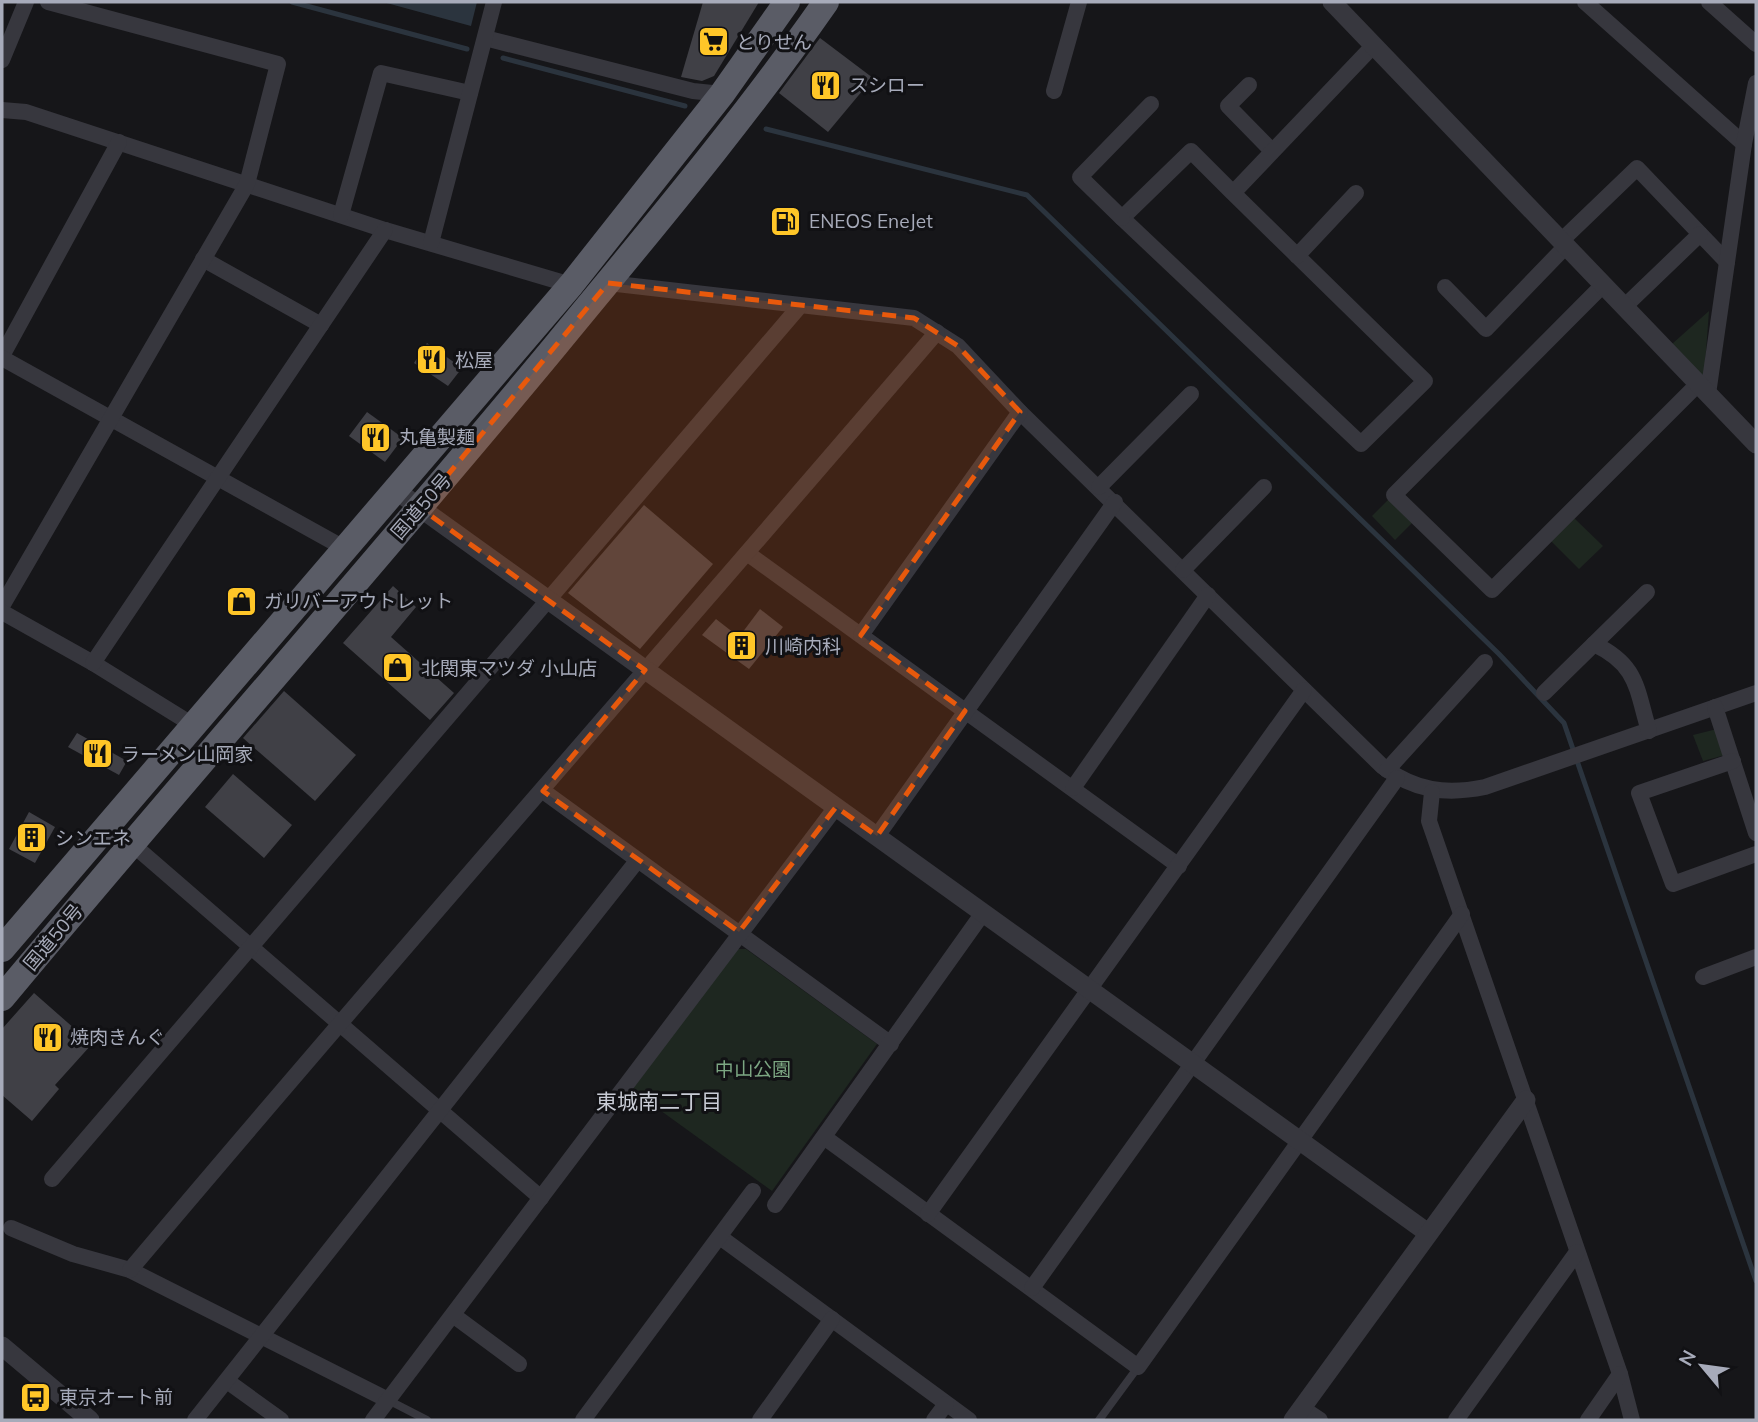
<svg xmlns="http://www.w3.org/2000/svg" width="1758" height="1422" font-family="Mulish,'Noto Sans JP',sans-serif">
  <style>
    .green { fill: #1e2720 }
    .water { fill: #2b343e }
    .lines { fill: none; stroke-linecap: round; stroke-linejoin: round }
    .stream { stroke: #2b343e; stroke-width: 5 }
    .building { fill: #404046 }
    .service { stroke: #37373e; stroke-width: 8 }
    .minor { stroke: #37373e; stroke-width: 16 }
    .tertiary { stroke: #37373e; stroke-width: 19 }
    .trunk { stroke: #5a5c66; stroke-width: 26 }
    .marked { fill: #e8590c; fill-opacity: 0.2; stroke: #e8590c; stroke-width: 5; stroke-dasharray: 14 9; stroke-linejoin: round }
    .labels { text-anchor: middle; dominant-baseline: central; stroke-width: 6; stroke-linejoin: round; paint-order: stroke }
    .poi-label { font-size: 19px; fill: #a7abba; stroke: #111114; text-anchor: start }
    .street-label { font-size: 19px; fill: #a7abba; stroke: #111114 }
    .park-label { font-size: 19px; fill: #7ca682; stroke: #111114 }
    .neighbourhood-label { font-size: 21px; fill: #c8cbd5; stroke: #111114 }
  </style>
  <rect width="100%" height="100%" fill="#161619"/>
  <g class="green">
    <path d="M1709,311l-5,67 -32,-34z"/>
    <path d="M1389,499l24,23 -18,18 -23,-24z"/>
    <path d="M1574,518l29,28 -24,23 -28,-28z"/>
    <path d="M1717,729l8,26 -22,6 -10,-26z"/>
    <path d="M735,949h11l131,95 -105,147 -140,-101z"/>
  </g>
  <path class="water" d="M383,2h94l-6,24z"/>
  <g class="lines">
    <g class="stream">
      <path d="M292,2l175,47"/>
      <path d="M503,58l182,48"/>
      <path d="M766,129l261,66 472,459 65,69 192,558"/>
    </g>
  </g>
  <g class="building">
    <path d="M703,2h56l-45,74 -12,5 -21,-4z"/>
    <path d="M820,38l53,40 -45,54 -49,-39z"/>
    <path d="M427,343l35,25 -14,18 -34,-23z"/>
    <path d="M367,412l36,26 -18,24 -36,-26z"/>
    <path d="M644,505l69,59 -73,85 -72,-56z"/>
    <path d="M393,586l23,21 -25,30 63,56 -24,27 -87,-77z"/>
    <path d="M760,609l23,18 -34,42 -47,-34 14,-16 23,18z"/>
    <path d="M284,691l72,64 -41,46 -72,-63z"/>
    <path d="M77,733l50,28 -8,14 -51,-28z"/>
    <path d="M233,774l59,51 -28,33 -59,-51z"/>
    <path d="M29,812l26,15 -20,36 -26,-14z"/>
    <path d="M34,993l58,51 -37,41 4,4 -27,32 -30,-26v-66z"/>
  </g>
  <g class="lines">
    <g class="service">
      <path d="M388,1400l39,20"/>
      <path d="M1099,1420l39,-53"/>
    </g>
    <g class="minor">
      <path d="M1585,2l159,142"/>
      <path d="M1709,2l47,42"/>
      <path d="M485,38l208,53 29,3"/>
      <path d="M2,60l24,-58"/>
      <path d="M1249,85l-21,21 44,45"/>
      <path d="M1054,91l25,-89"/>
      <path d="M2,110l24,2 359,118 186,55"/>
      <path d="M1233,193l192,188 -64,63 -239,-226 69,-67 42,42 141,-148"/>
      <path d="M341,215l40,-142 89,20"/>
      <path d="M1122,218l-42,-41 71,-73"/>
      <path d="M1561,241l76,-73 90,94"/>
      <path d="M431,243l63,-241"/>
      <path d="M1297,256l59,-63"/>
      <path d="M203,259l118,66"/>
      <path d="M608,283l306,35 44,28 62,66 362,354c33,25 64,29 103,21l271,-94"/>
      <path d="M1603,285l-209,210 98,95 206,-206"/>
      <path d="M1445,287l41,42 80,-83"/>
      <path d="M1624,307l76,-73"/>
      <path d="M2,356l117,-214"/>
      <path d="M2,358l342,190"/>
      <path d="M1708,394l36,-250 12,-61"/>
      <path d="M1099,487l92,-93"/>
      <path d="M747,553l432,313"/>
      <path d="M1183,570l81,-83"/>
      <path d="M2,606l245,-422 31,-120 -230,-62"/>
      <path d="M2,612l91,51 100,62"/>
      <path d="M861,635l159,-223"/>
      <path d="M1594,644c44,21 42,44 55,87"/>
      <path d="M93,663l292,-433"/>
      <path d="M1544,693l103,-101"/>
      <path d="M1715,707l41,126"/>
      <path d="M1733,761l-94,32 34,91 83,-30"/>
      <path d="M1387,770l98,-108"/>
      <path d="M1073,788l135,-193"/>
      <path d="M543,791l348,253"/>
      <path d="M1432,792l-3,29 191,553 12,46"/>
      <path d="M877,836l238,-334"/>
      <path d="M131,843l410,355"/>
      <path d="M1703,977l53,-20"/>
      <path d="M824,1137l314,230 324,-453"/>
      <path d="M52,1179l747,-872"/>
      <path d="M775,1205l208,-292"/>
      <path d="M928,1214l376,-524"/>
      <path d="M11,1228l62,26 57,16 258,130"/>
      <path d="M720,1237l249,183"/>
      <path d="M130,1270c266,-316 539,-625 807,-938"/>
      <path d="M1032,1288l365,-510"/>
      <path d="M453,1315l66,49"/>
      <path d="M227,1381l54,39"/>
      <path d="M1302,1408l18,12"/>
      <path d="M195,1420l442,-559"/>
      <path d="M373,1420l463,-613"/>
      <path d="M583,1420l170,-229"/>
      <path d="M760,1420l72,-101"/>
      <path d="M934,1420l12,-16"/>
      <path d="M1456,1420l121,-168"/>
      <path d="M1588,1420l32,-46"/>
    </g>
    <g class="tertiary">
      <path d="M1332,2l424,442"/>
      <path d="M394,489l1034,744"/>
      <path d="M2,1346l88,74"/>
      <path d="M1293,1420l233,-320"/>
    </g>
    <g class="trunk">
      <path d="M2,949l569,-664 151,-191 65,-92"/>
      <path d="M2,998c183,-220 373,-434 555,-654 92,-112 186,-223 269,-342"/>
    </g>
  </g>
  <path class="marked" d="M608,283l306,35 44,28 62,66 -159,223 104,76 -88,125 -41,-29 -97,125 -196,-141 102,-121 -225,-162z"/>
  <defs>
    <symbol id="supermarket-square" viewBox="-11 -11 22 22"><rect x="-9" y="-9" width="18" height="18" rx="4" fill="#ffc628" stroke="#111114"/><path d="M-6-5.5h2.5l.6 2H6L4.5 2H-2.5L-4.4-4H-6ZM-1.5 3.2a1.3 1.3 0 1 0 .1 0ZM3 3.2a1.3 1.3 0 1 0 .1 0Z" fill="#111"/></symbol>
    <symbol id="restaurant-square" viewBox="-11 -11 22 22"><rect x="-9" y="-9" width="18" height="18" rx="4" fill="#ffc628" stroke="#111114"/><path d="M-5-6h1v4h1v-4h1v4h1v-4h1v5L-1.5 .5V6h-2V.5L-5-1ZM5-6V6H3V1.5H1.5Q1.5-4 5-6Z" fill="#111"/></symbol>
    <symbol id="fuel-square" viewBox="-11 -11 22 22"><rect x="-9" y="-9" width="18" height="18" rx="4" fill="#ffc628" stroke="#111114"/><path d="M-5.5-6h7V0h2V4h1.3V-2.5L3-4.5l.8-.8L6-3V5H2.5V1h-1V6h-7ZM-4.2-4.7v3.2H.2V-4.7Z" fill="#111"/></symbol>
    <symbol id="shop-square" viewBox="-11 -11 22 22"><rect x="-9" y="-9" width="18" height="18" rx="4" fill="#ffc628" stroke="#111114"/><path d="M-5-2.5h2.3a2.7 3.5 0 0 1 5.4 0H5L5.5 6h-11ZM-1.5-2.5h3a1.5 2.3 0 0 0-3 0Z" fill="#111"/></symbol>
    <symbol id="building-square" viewBox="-11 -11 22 22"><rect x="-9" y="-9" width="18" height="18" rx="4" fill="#ffc628" stroke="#111114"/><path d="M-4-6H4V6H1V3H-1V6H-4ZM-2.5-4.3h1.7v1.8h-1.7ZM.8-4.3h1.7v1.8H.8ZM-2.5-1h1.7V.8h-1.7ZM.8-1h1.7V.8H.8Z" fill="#111"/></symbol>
    <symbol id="bus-square" viewBox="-11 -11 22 22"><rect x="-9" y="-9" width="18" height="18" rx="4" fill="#ffc628" stroke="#111114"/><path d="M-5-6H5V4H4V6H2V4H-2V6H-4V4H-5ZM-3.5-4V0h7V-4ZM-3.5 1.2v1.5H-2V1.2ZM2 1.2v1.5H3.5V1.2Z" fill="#111"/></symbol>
  </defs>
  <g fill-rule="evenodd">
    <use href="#supermarket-square" x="696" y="24" width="35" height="35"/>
    <use href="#restaurant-square" x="808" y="68" width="35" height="35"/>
    <use href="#fuel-square" x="768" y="204" width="35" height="35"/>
    <use href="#restaurant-square" x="414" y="342" width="35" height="35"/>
    <use href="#restaurant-square" x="358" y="420" width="35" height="35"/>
    <use href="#shop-square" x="224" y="584" width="35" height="35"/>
    <use href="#building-square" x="724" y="628" width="35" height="35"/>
    <use href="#shop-square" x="380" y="650" width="35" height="35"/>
    <use href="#restaurant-square" x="80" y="736" width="35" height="35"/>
    <use href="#building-square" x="14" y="820" width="35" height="35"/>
    <use href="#restaurant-square" x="30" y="1020" width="35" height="35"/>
    <use href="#bus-square" x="18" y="1380" width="35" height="35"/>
  </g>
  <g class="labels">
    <g class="poi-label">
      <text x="736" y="42">とりせん</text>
      <text x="849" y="85">スシロー</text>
      <text x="809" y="221">ENEOS EneJet</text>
      <text x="455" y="360">松屋</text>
      <text x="399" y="437">丸亀製麺</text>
      <text x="264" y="601">ガリバーアウトレット</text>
      <text x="765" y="646">川崎内科</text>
      <text x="421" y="668">北関東マツダ 小山店</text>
      <text x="121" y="754">ラーメン山岡家</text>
      <text x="55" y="838">シンエネ</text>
      <text x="70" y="1037">焼肉きんぐ</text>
      <text x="59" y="1397">東京オート前</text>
    </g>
    <g class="street-label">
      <text transform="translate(421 506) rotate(-49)">国道50号</text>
      <text transform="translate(53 937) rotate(-50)">国道50号</text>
    </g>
    <g class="park-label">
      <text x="753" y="1069">中山公園</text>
    </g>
    <g class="neighbourhood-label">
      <text x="659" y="1101">東城南二丁目</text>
    </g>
  </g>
  <rect width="1758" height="1422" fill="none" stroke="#a7abba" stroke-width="7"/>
  <g transform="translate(1702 1366) rotate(299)" stroke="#111114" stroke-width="5" paint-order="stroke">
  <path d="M0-5L12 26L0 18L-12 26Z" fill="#a7abba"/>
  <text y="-10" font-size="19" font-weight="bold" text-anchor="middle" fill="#a7abba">N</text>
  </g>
</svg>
